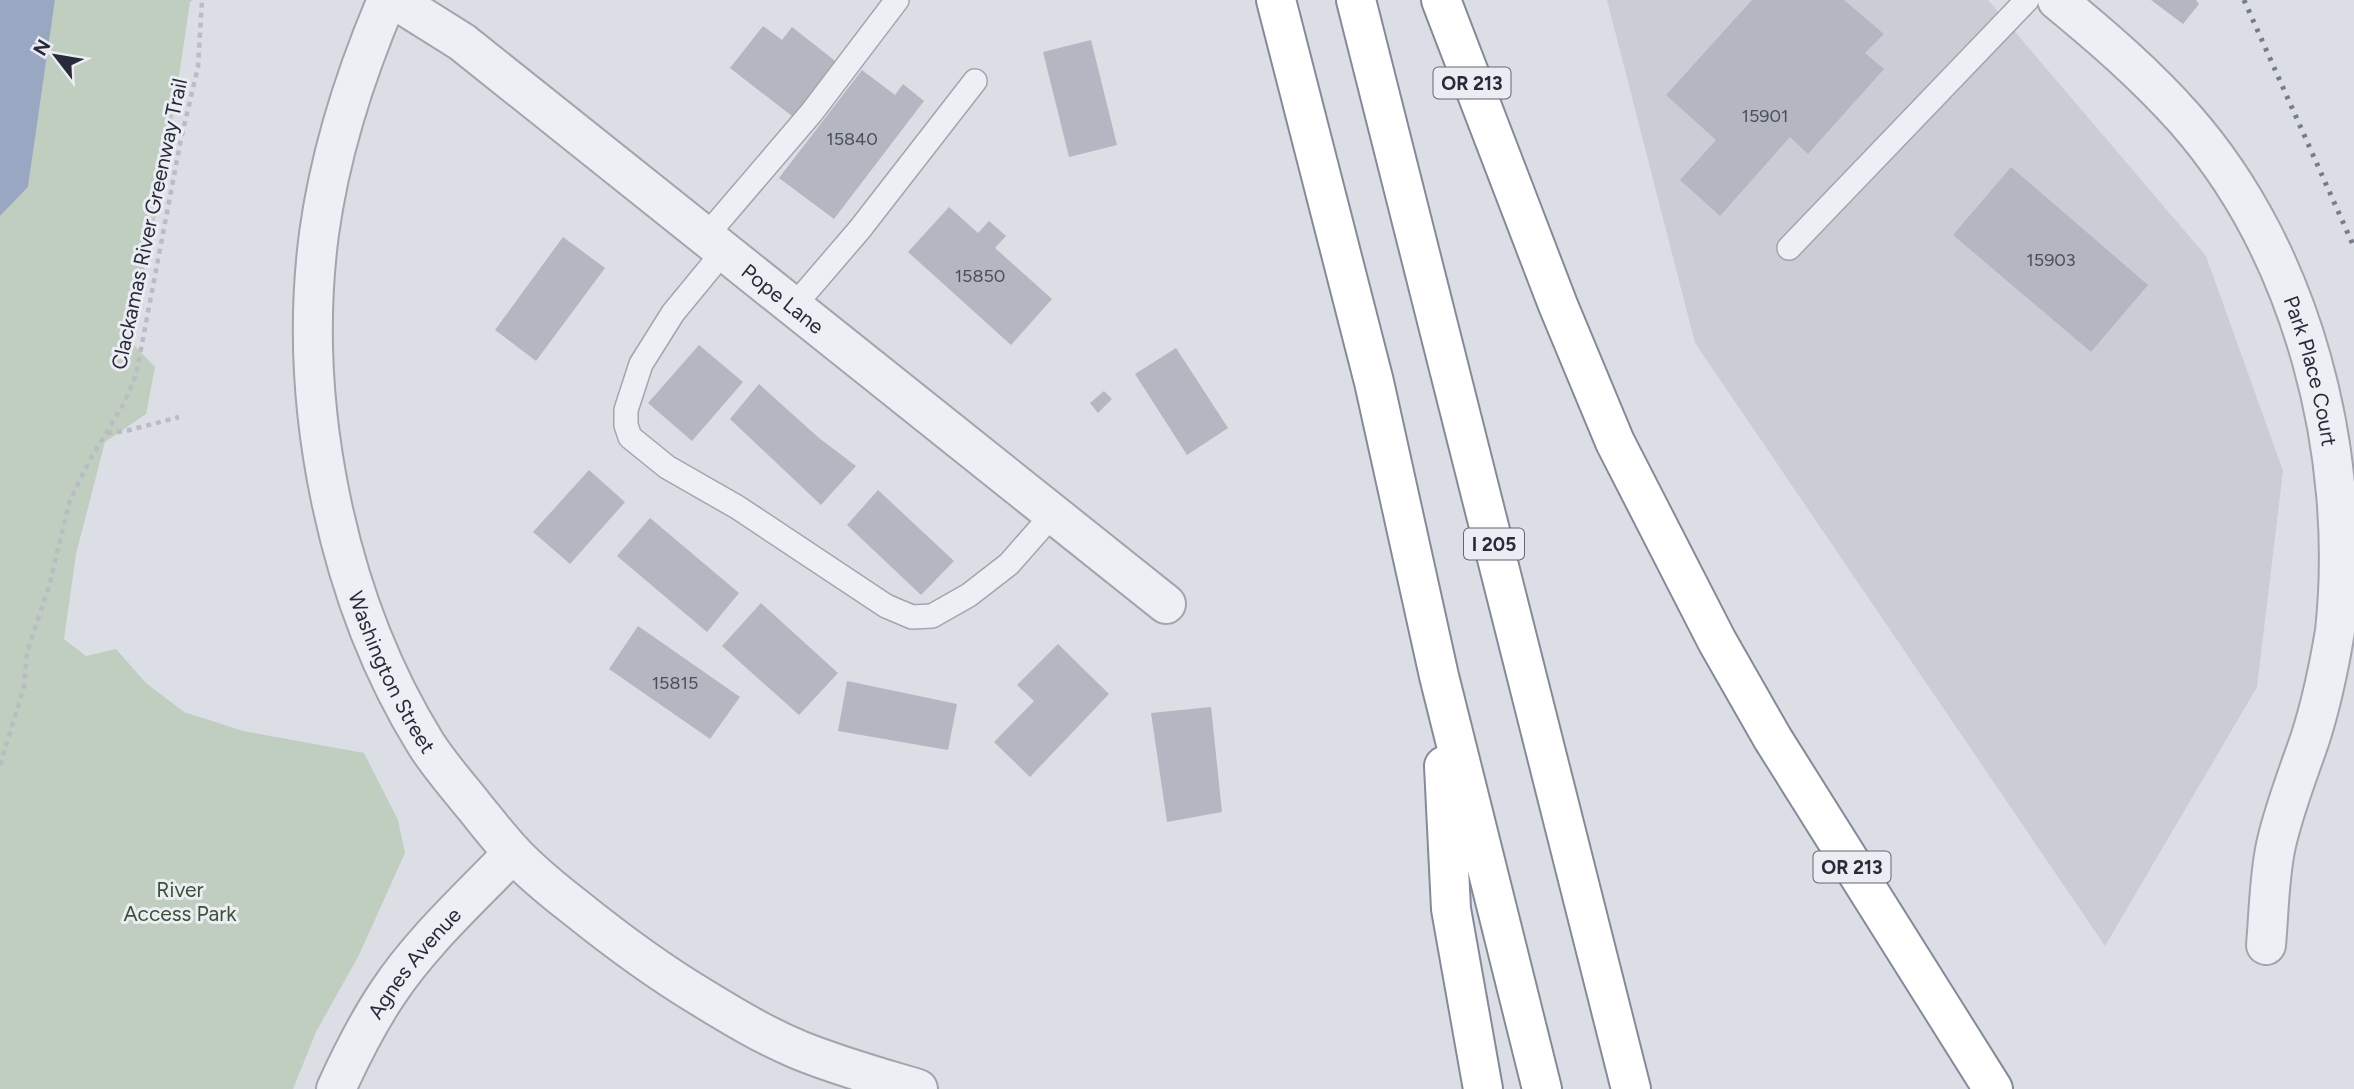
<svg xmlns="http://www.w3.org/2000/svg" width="2354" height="1089" font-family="Figtree,sans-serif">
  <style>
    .built { fill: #cacdd6 }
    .green { fill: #bfcebe }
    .water { fill: #99a7c3 }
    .building { fill: #b4b7c1 }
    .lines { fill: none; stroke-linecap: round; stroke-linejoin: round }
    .service-casing { stroke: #a2a5ae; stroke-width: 26 }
    .minor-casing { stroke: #a2a5ae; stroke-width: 42 }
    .motorway-casing { stroke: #858a9a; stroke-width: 42 }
    .path { stroke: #babcc4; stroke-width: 4.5; stroke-dasharray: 5 5; stroke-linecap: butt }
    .service { stroke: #eeeff4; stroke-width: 23 }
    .minor { stroke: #eeeff4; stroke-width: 38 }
    .motorway { stroke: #fff; stroke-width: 38 }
    .rail { stroke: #777c8d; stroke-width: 5; stroke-dasharray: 3.5 7; stroke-linecap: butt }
    .labels { text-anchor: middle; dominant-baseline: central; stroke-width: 6; stroke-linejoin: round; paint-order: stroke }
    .number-label { font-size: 18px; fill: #4a4e5c }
    .shield { fill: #ebedf3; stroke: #626572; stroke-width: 2 }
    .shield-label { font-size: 19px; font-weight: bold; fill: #272b3a }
    .street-label { font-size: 21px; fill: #272b3a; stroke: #ebedf3 }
    .park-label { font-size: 21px; fill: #365535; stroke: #ebedf3 }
  </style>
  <rect width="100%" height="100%" fill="#dcdee5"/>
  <path class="built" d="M1607,0h381l218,256 77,215 -26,216 -152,259 -410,-603z"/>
  <path class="green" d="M55,0h138l-3,2 -26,176 -35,162 26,27 -9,47 -41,28 -29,112 -12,85 22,17 30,-7 30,34 38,29 59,19 121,22 34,67 7,33 -46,102 -43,77 -23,57h-293v-873l28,-29z"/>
  <path class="water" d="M0,0h55l-27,187 -28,29z"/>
  <g class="building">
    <path d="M1752,0h92l40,34 -19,19 19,16 -76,85 -18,-17 -70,79 -40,-36 36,-40 -50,-45z"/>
    <path d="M2151,0h45l3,4 -16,20z"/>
    <path d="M763,26l19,14 10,-13 47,37 -42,56 -67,-52z"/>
    <path d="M1091,40l26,105 -48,12 -26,-105z"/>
    <path d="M862,70l33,25 8,-11 21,17 -90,118 -55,-41z"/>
    <path d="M2011,167l137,118 -57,67 -138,-117z"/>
    <path d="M949,207l29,26 11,-12 17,15 -11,12 57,51 -41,46 -103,-93z"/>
    <path d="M563,237l42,31 -69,93 -41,-31z"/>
    <path d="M699,345l44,37 -51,59 -44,-38z"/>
    <path d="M1176,348l52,80 -41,27 -52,-81z"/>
    <path d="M759,384l60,54 37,28 -35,39 -91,-86z"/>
    <path d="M1104,391l8,8 -14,14 -8,-10z"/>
    <path d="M589,470l36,32 -55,62 -37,-32z"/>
    <path d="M878,490l76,71 -33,34 -74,-70z"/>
    <path d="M650,518l89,75 -32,39 -90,-76z"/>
    <path d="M761,603l77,70 -39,42 -77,-69z"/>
    <path d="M638,626l102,71 -30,42 -101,-70z"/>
    <path d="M1058,644l51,50 -79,83 -36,-35 40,-41 -17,-16z"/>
    <path d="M847,681l110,23 -9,46 -110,-19z"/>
    <path d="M1211,707l11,105 -55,10 -16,-109z"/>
  </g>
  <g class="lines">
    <defs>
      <g id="service">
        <path d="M706,236l106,-124 85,-112"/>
        <path d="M1789,248l238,-248"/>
        <path d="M724,251l-51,62 -32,51 -15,46v15l4,12 37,30 70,40 149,99 26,11 20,-1 37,-21 40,-31 44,-50"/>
        <path d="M793,307l67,-78 115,-148"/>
      </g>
      <g id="minor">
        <path id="s1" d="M387,0c-32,75 -57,153 -68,234 -22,168 17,365 107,510 14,22 31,41 47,61 13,16 26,33 40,48 19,20 41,38 63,55 41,33 80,62 125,89 31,19 64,39 98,53 39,16 79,27 119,39"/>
        <path id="s2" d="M395,0l67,42 704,562"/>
        <path id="s3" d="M2057,0c45,37 89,75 128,119 118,134 169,335 150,512 -6,36 -14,74 -25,108 -12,35 -26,70 -34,106 -7,32 -7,67 -10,100"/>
        <path id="s4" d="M336,1089c15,-33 31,-65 51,-95 34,-52 83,-96 126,-141"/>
      </g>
      <g id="motorway">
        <path d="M1276,0l98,382 65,294 103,413"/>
        <path d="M1356,0l275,1089"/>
        <path d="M1441,0l117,305 57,137 102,199 56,98 220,350"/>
        <path d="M1444,766l7,143 32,180"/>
      </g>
    </defs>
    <use href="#service" class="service-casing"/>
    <use href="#minor" class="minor-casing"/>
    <use href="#motorway" class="motorway-casing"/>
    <g class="path">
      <path d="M107,433l19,-2 53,-14"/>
      <path d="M0,765l24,-78 3,-35 22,-66 21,-86 21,-42 32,-53 13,-30 45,-236 17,-72 4,-67"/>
    </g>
    <use href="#service" class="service"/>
    <use href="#minor" class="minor"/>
    <use href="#motorway" class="motorway"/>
    <path class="rail" d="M2244,0l110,247"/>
  </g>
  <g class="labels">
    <g class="number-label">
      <text x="1765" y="116">15901</text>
      <text x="852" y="139">15840</text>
      <text x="2051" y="260">15903</text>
      <text x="980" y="276">15850</text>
      <text x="675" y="683">15815</text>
    </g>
    <g class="shield">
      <rect x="1433.5" y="67.5" width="77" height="31" rx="5"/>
      <rect x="1464" y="528.5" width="60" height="31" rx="5"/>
      <rect x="1813.5" y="851.5" width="77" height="31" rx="5"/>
    </g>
    <g class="shield-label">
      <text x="1472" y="83">OR 213</text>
      <text x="1494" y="544">I 205</text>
      <text x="1852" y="867">OR 213</text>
    </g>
    <g class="street-label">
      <text transform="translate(149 224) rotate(-78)">Clackamas River Greenway Trail</text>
      <text stroke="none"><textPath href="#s2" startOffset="490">Pope Lane</textPath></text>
      <text stroke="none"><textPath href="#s3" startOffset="460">Park Place Court</textPath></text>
      <text stroke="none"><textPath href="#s1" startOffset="695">Washington Street</textPath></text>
      <text stroke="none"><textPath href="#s4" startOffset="149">Agnes Avenue</textPath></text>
    </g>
    <g class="park-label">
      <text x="180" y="889">River<tspan x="180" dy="24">Access Park</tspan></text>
    </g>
  </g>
  <g transform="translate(56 56) rotate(301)" stroke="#ebedf3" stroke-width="5" paint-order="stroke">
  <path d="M0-5L12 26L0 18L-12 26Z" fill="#272b3a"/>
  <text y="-10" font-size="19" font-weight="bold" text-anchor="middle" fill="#272b3a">N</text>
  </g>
</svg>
